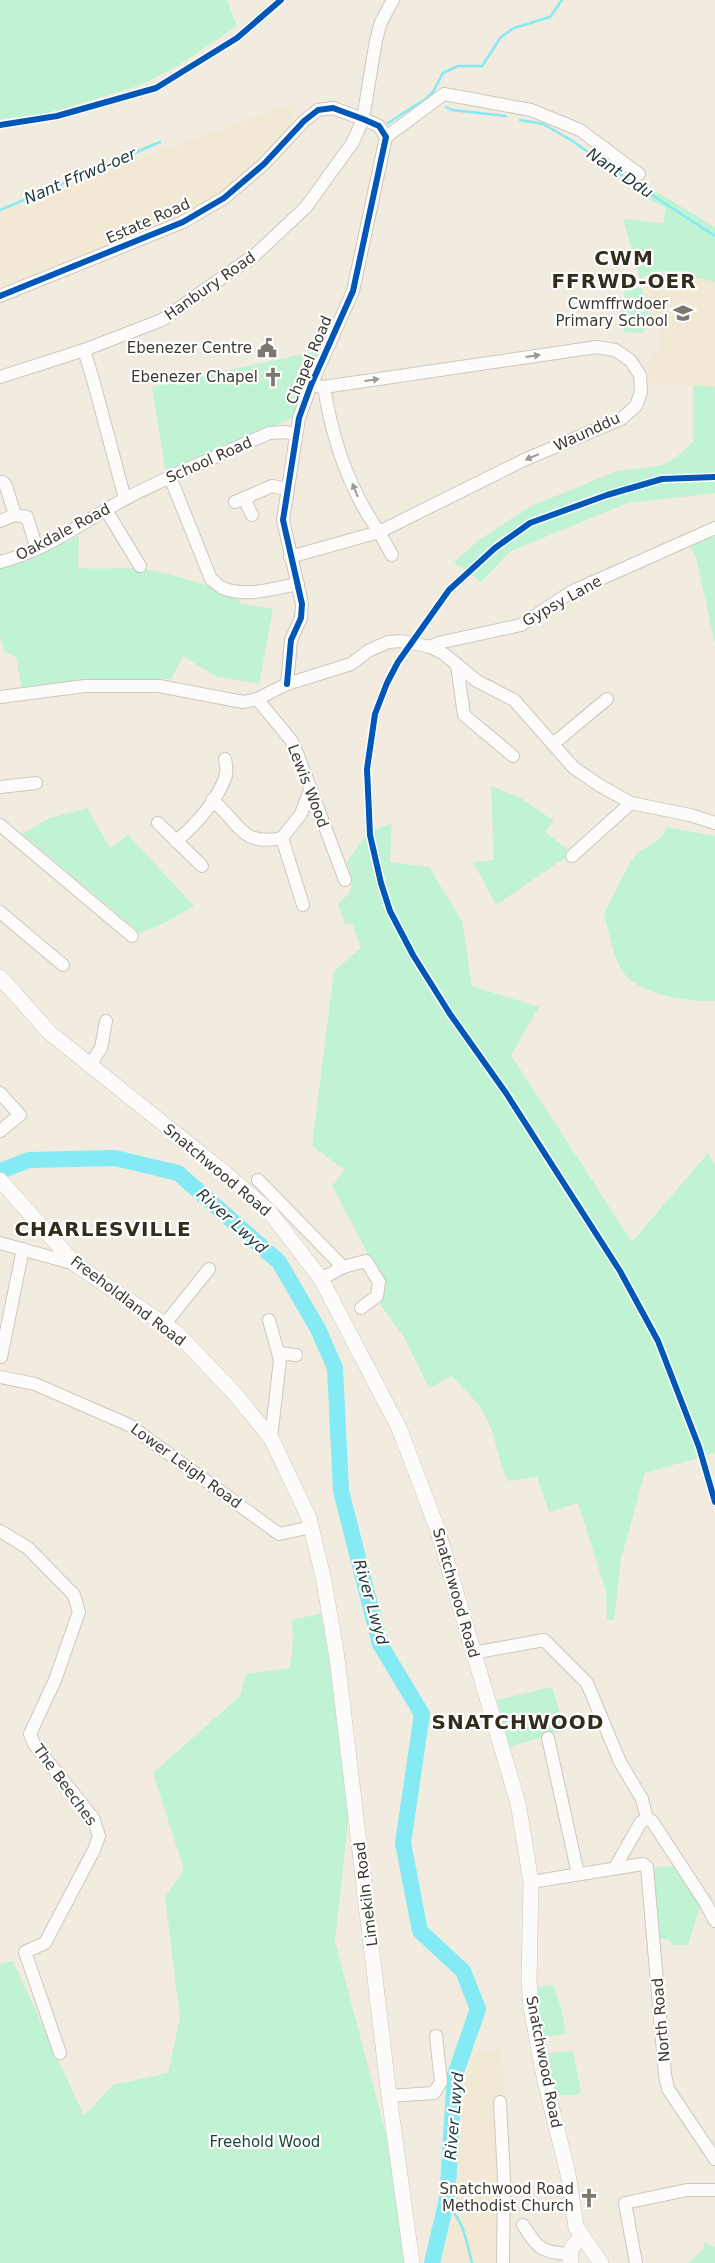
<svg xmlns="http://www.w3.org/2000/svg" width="715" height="2263" font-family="'DejaVu Sans',sans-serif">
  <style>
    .built { fill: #f2e9d4 }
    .green { fill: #c0f3d4 }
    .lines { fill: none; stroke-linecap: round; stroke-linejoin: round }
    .stream { stroke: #84eaf3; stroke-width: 2.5 }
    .river { stroke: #84eaf3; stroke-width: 16 }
    .minor-casing { stroke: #ccc8bf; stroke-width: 14 }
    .major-casing { stroke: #ccc8bf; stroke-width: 16 }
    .minor { stroke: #fdfcfa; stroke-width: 12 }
    .major { stroke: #fdfcfa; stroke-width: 15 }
    .cycleway-casing { stroke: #fff; stroke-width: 9 }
    .cycleway { stroke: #0057b8; stroke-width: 6 }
    .oneway { fill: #9d9b96 }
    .labels { text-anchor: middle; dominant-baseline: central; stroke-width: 4.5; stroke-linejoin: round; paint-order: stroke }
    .street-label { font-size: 15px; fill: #3d3a32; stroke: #fff }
    .poi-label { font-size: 15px; fill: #3d3a32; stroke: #fff; text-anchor: end }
    .park-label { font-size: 15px; fill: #184834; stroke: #fff }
    .water-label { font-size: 16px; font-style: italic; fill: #1f383b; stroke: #fff }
    .district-label { font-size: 20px; font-weight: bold; letter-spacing: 1px; fill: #332c1c; stroke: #fff }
  </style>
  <rect width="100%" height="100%" fill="#f1ebe0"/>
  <g class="built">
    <path d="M295,103l-3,24 -82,75 -210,86v-79z"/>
    <path d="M660,271l55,11v105l-67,-4v-13l-3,-4 17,-22 -22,-66z"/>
    <path d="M501,2048l9,93 -2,122h-68l12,-45 5,-72 13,-89z"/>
  </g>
  <g class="green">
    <path d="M0,0h227l10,26 -61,41 -38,19 -96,29 -42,4z"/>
    <path d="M645,185l70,42v55l-55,-11 -20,7 -17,-59 40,4 3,-15 -27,-14z"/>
    <path d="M632,288h10c5,15 13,33 0,45l-17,-1 -4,-4v-24l3,-4 1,-10z"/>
    <path d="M322,350l-25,66 -131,59 -14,-88z"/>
    <path d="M693,385l22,2v106l-87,10 -117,48 -30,31 -27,-20 25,-22 50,-33 88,-36 42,-5 15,-7 19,-17z"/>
    <path d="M715,529v115l-19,-87 -10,-16z"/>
    <path d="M79,536l-1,32c25,2 53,-2 77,3 28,6 57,16 85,25l-1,7 34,6 -14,75 -44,-8 -32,-20 -12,23 -89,2 -60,9 -6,-33 -11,-5 -5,-16v-70l50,-17z"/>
    <path d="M491,786l30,12 33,23 -9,11 27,21 -76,52 -23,-43 21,-2z"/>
    <path d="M87,808l23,40 18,-13 66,71 -30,17 -24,10 -118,-99 26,-15z"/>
    <path d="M392,823l-2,39 39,5 33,54 10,65 67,21 -28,48 121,187 76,-89 7,13v287l-70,20 -24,86 -7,61h-7l-1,-28 -28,-89 -29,9 -12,-35 -29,4c-10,-21 -12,-45 -23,-66 -7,-14 -23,-27 -33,-39l-23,12 -25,-51 -24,-33 6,-16 -54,-102 13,-16 -33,-24 22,-175 27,-23 -9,-25 -7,2 -7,-21c18,-15 15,-22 9,-43l22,-29z"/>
    <path d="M667,827l48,9v165c-29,1 -81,-6 -95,-34 -8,-14 -11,-37 -16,-53 7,-12 24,-51 32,-59 11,-11 25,-11 31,-28z"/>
    <path d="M323,1613l27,191 -15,137 85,322h-420v-299l13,-3 71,155 29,-31 55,-12 12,-55 -15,-121 19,-27 -31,-97 87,-77 6,-22 43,-6c3,-16 6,-32 2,-48z"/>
    <path d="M552,1687l13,43 -55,17 -13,-47z"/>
    <path d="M673,1866l27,41 -12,38h-15l-5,-6h-10l-8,-71z"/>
    <path d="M553,1985l8,22 5,27 -23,3 -6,-50z"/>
    <path d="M573,2051l8,41 -4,3h-22l-8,-42z"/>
    <path d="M704,2243l11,4v16h-27l15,-13z"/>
  </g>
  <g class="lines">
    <g class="stream">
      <path d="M446,107l6,3 54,6"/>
      <path d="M520,120l23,4 28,16 41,29 103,67"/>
      <path d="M388,123l39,-25 6,-6 10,-19 15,-7h24l19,-29 13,-9 36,-11 12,-17"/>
      <path d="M0,210l160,-68"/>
      <path d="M446,2205c18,14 20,36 26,58"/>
    </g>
    <path class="river" d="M0,1171l29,-11 86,-2 63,15 101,89 39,67 17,39 6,123 39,153 42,70 -19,129 17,88 43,40 15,38 -23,66 -8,124 -15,64"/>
    <defs>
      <g id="minor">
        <path d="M386,137l58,-43 87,16 49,20 59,44"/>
        <path d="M0,296l183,-74 41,-24 40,-34 40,-43 14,-11 15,-2 30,11 16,7 7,11 -33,154 -42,94 -12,33 -16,102 19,84 -1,14 -10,22 -4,44"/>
        <path d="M84,350l10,33 31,116"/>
        <path d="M0,377l84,-27 78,-30 94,-66 50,-47 47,-65 10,-23 13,-79 5,-18 12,-22"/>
        <path d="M311,385l13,2 273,-40 18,3 15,10 10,15 1,17 -5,14 -15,13 -97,41 -145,72c-30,-43 -47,-94 -55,-145"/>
        <path d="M167,479l5,3 39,97c4,3 8,8 12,9 23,10 52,0 75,-4"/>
        <path d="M0,482h3l3,4 9,29"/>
        <path d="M244,498l8,17"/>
        <path d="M235,502l37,-16 15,3"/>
        <path d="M106,510l34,56"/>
        <path d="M0,521l15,-6 12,2 10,32"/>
        <path d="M290,557l89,-25 13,23"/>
        <path d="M0,562c45,-11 83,-40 123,-62 47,-25 98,-45 146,-67l17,-1 10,3"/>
        <path d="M431,647l7,-4 83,-18 50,-33 144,-64"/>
        <path d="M457,665l7,50 49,41"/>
        <path d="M0,697l85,-11h74l84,16 14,-3 30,-15 64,-20 17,-13 20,-9 12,-1 31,6 13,7 33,27 37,19 60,68 25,17 32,18 59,12 25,8"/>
        <path d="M257,699l34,41 6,13 48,127"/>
        <path d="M553,744l54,-45"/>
        <path d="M0,787l36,-4"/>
        <path d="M212,800c28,22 28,47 70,38l21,67"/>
        <path d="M158,823l44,43"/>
        <path d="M0,825l132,111"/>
        <path d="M282,838l19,-24 9,-24"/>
        <path d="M176,841c20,-16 42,-41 50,-66 1,-5 0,-11 -1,-16"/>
        <path d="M572,856l59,-53"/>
        <path d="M0,912l63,53"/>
        <path d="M90,1065l11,-17 5,-27"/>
        <path d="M0,1093l20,22 -20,16"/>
        <path d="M258,1180l85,87 -22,12"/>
        <path d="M0,1243l75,21"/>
        <path d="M343,1267l23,-6 13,21 -2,14 -16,12"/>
        <path d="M269,1320l11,40 -9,78"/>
        <path d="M164,1325l45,-56"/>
        <path d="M279,1353l17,2"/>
        <path d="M1,1357l22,-108"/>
        <path d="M0,1377l35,7 94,41 150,109 33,-7"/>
        <path d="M0,1531l28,17 46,47 5,17 -24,68 -25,54 4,10 59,74 6,18 -5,14 -49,93 -20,9 35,101"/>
        <path d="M473,1653l71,-13 43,43 33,79 22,37 5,20"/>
        <path d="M548,1738l30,136"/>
        <path d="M647,1819l5,2 53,81 10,19"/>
        <path d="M618,1868l-1,-4 24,-42 6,-3"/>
        <path d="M531,1882l112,-18 4,3 18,208 3,14 47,70"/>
        <path d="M389,2096l45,-3 7,-11 -5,-46"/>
        <path d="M500,2102l4,76 -1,85"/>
        <path d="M523,2225c15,23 17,27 46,29"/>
        <path d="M636,2263l-11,-60 62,-13h27"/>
      </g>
      <g id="major">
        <path d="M0,977l50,56 170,136 49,42 52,68 78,149 38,100 81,275 13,79 -2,98 2,27 14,74 23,93 8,53 25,36"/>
        <path d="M0,1180l75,84 102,69 58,61 36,44 38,80 15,63 13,77 52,438 23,167"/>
        <path d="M571,2263c-2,-13 1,-18 11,-26"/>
      </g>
    </defs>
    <use href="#minor" class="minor-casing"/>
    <use href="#major" class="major-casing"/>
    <use href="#minor" class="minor"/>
    <use href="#major" class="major"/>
    <defs>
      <g id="cycleway">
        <path d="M0,125l57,-9 99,-28 81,-50 44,-38"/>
        <path d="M0,296l183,-74 41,-24 40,-34 40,-43 14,-11 15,-2 30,11 16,7 7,11 -33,154 -42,94 -12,33 -16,102 19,84 -1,14 -10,22 -4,44"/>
        <path d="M715,477l-53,2 -55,16 -77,28 -35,25 -46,42 -51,72 -11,21 -12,31 -8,55 3,66 11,48 9,28 23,44 37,59 56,79 114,178 38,70 41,106 16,55"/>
      </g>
    </defs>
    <use href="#cycleway" class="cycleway-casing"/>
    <use href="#cycleway" class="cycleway"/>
  </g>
  <defs><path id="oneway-solid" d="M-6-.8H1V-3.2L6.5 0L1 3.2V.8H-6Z" transform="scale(1.25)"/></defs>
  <g class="oneway">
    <use href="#oneway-solid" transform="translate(533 356) rotate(-8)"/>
    <use href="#oneway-solid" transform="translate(372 380) rotate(-8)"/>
    <use href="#oneway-solid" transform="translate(532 457) rotate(157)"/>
    <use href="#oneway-solid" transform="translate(355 490) rotate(-112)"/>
  </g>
  <defs>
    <symbol id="school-bare" viewBox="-9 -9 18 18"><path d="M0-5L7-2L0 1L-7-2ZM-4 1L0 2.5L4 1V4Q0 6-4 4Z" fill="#7c786f" stroke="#fff" stroke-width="2.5" paint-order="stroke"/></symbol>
    <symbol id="civic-bare" viewBox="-9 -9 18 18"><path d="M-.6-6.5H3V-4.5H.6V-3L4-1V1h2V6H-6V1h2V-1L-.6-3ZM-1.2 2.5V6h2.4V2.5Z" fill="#7c786f" stroke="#fff" stroke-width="2.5" paint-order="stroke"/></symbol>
    <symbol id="church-bare" viewBox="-9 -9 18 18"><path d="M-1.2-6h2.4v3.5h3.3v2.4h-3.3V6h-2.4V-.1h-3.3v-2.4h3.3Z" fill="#7c786f" stroke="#fff" stroke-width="2.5" paint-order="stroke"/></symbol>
  </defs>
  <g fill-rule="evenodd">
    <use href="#school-bare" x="669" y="299" width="28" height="28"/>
    <use href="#civic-bare" x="253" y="334" width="28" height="28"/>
    <use href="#church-bare" x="259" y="363" width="28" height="28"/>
    <use href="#church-bare" x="575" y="2184" width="28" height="28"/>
  </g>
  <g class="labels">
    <g class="street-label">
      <text transform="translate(148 221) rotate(-24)">Estate Road</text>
      <text transform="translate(210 286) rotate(-35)">Hanbury Road</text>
      <text transform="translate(309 360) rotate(-67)">Chapel Road</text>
      <text transform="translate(587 432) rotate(-25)">Waunddu</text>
      <text transform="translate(209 460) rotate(-24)">School Road</text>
      <text transform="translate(63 532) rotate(-28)">Oakdale Road</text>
      <text transform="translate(562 601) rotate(-29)">Gypsy Lane</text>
      <text transform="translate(308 786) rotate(69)">Lewis Wood</text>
      <text transform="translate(217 1170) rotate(40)">Snatchwood Road</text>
      <text transform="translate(128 1301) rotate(37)">Freeholdland Road</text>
      <text transform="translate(186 1466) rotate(36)">Lower Leigh Road</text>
      <text transform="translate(456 1593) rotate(74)">Snatchwood Road</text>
      <text transform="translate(65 1785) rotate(54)">The Beeches</text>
      <text transform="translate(366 1894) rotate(-97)">Limekiln Road</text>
      <text transform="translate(661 2020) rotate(-95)">North Road</text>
      <text transform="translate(544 2062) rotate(79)">Snatchwood Road</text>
    </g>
    <g class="poi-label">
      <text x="668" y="304">Cwmffrwdoer<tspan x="668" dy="17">Primary School</tspan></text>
      <text x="252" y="348">Ebenezer Centre</text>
      <text x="258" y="377">Ebenezer Chapel</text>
      <text x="574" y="2189">Snatchwood Road<tspan x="574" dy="17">Methodist Church</tspan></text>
    </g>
    <g class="park-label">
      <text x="265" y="2142">Freehold Wood</text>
    </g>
    <g class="water-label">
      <text transform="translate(620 173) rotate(34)">Nant Ddu</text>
      <text transform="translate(80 176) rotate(-23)">Nant Ffrwd-oer</text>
      <text transform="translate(232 1221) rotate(42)">River Lwyd</text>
      <text transform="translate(371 1602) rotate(74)">River Lwyd</text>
      <text transform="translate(454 2116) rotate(-85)">River Lwyd</text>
    </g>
    <g class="district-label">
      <text x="624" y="258">CWM<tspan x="624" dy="23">FFRWD-OER</tspan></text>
      <text x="103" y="1229">CHARLESVILLE</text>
      <text x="518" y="1722">SNATCHWOOD</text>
    </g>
  </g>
</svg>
